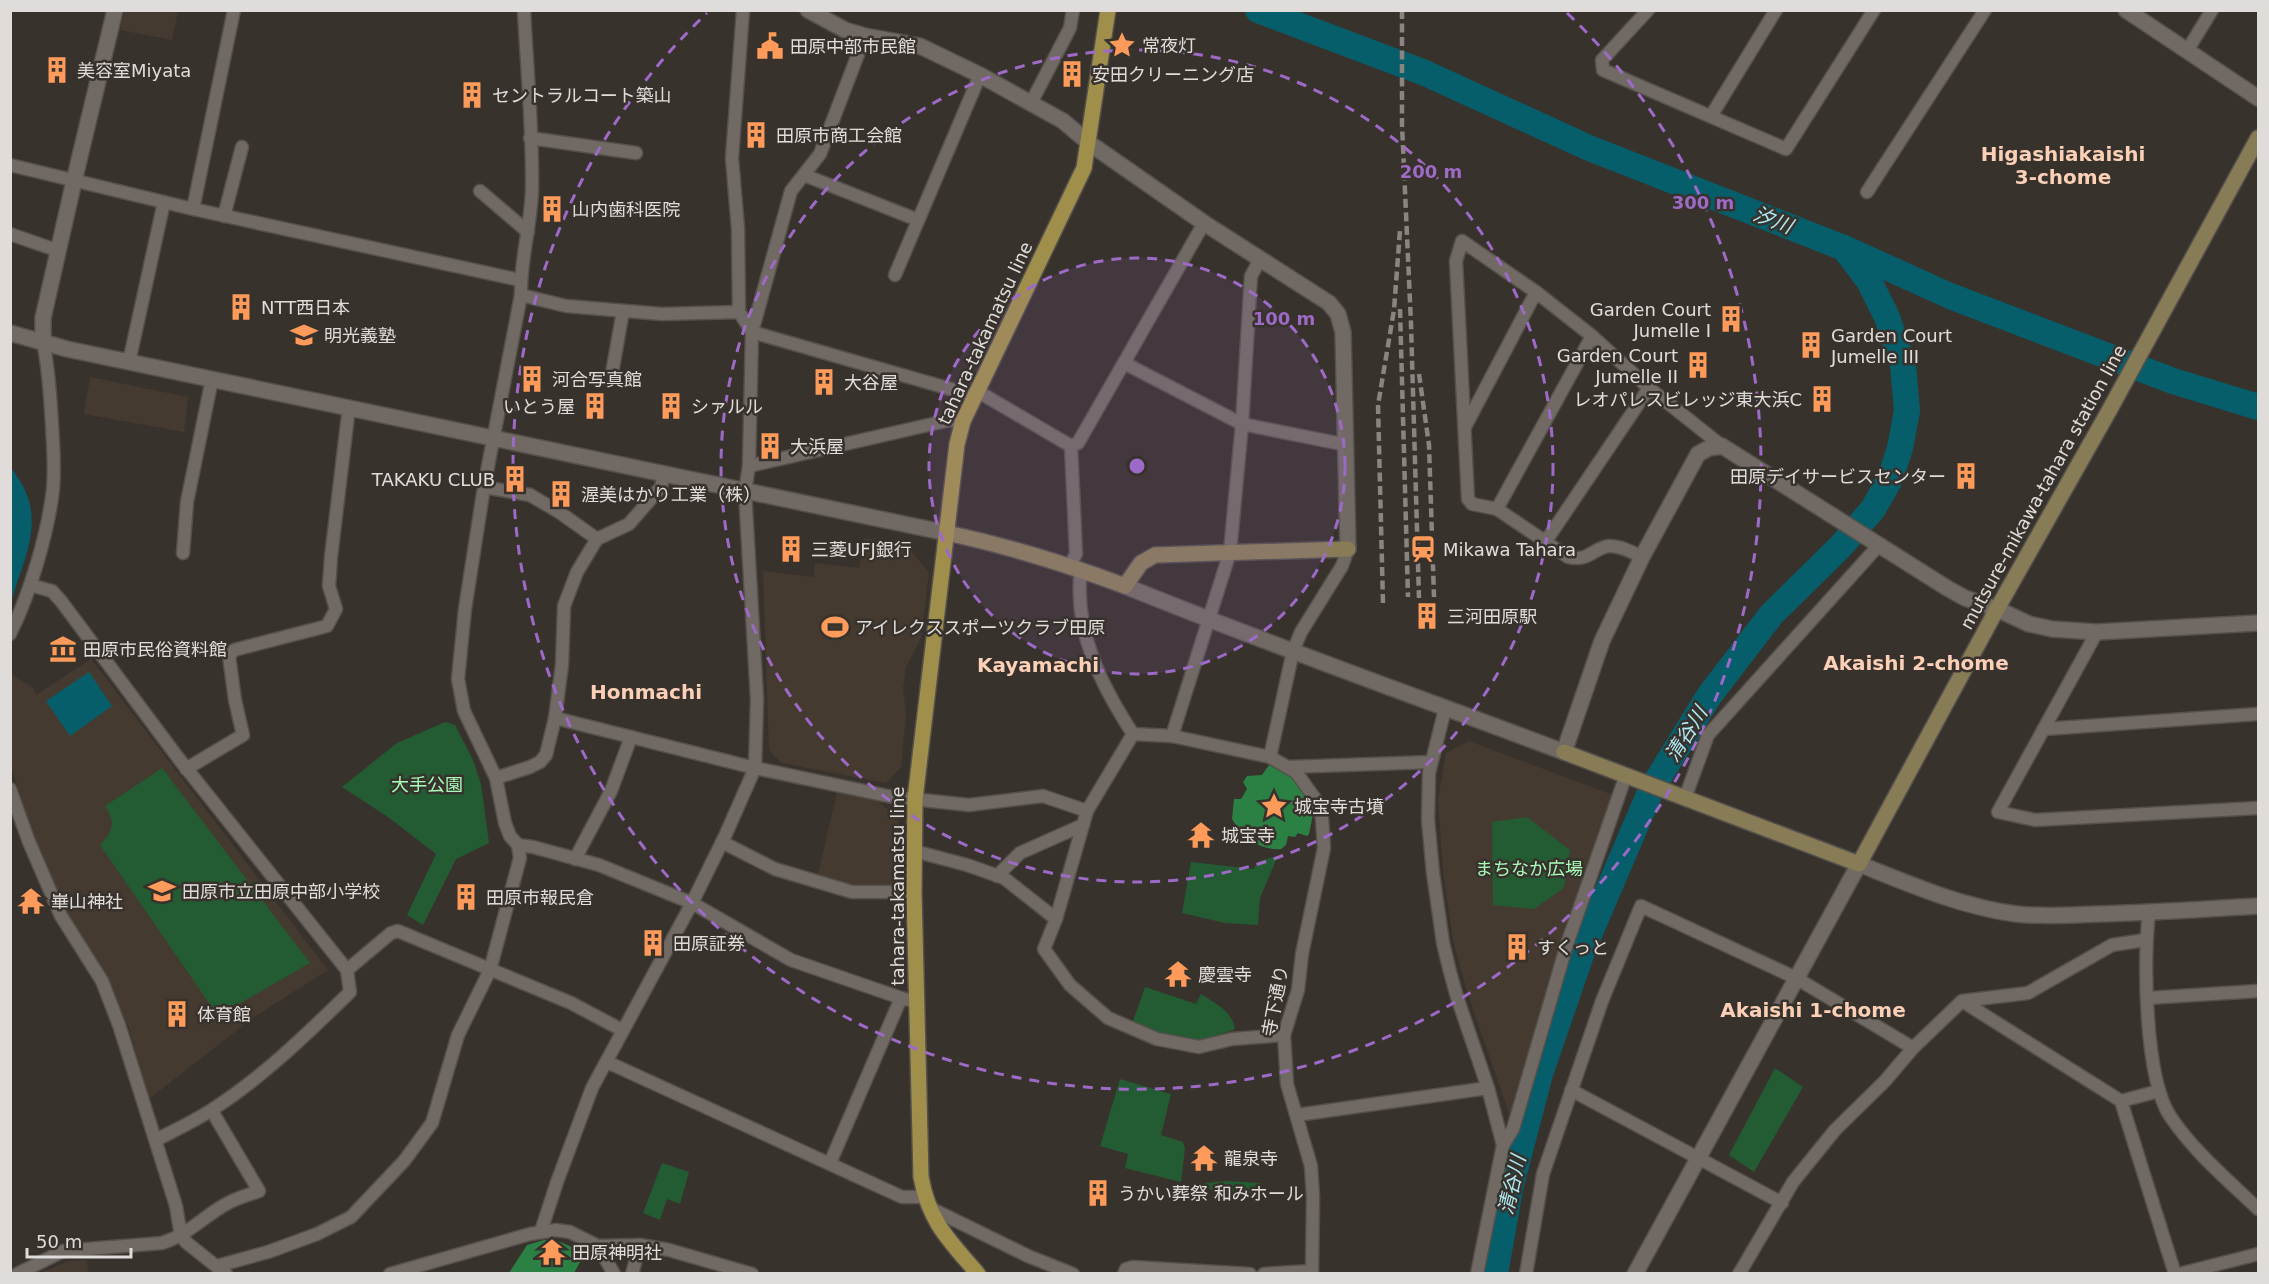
<svg xmlns="http://www.w3.org/2000/svg" width="2269" height="1284" font-family="'DejaVu Sans','Noto Sans JP',sans-serif">
  <style>
    .built { fill: #453a30 }
    .green { fill: #235c32 }
    .forest { fill: #2b8143 }
    .water { fill: #065e6a }
    .lines { fill: none; stroke-linecap: round; stroke-linejoin: round }
    .river { stroke: #065e6a; stroke-width: 26 }
    .minor-casing { stroke: #55504c; stroke-width: 15 }
    .tertiary-casing { stroke: #55504c; stroke-width: 18 }
    .secondary-casing { stroke: #55504c; stroke-width: 18 }
    .primary-casing { stroke: #55504c; stroke-width: 18 }
    .minor { stroke: #716a64; stroke-width: 12 }
    .tertiary { stroke: #716a64; stroke-width: 15 }
    .secondary { stroke: #887c57; stroke-width: 15 }
    .primary { stroke: #a08f4b; stroke-width: 15 }
    .rail { stroke: #8a8581; stroke-width: 4.5; stroke-dasharray: 9 4.5; stroke-linecap: butt }
    .ring { fill: none; stroke: #9e6ac8; stroke-width: 3; stroke-dasharray: 10 8 }
    .labels { text-anchor: middle; dominant-baseline: central; stroke-width: 5; stroke-linejoin: round; paint-order: stroke }
    .poi-label { font-size: 18px; fill: #e0dcd9; stroke: #38322d; text-anchor: start }
    .street-label { font-size: 18px; fill: #e0dcd9; stroke: #38322d }
    .park-label { font-size: 18px; fill: #a7fbb7; stroke: #38322d }
    .neighbourhood-label { font-size: 20px; font-weight: bold; fill: #fcd0b7; stroke: #38322d }
    .water-label { font-size: 20px; font-style: italic; fill: #aee9f4; stroke: #38322d }
    .centre { fill: #9e6ac8; stroke: #38322d; stroke-width: 3 }
    .ring-label { font-size: 18px; text-anchor: middle; font-weight: bold; fill: #9e6ac8; stroke: #38322d; stroke-width: 5; stroke-linejoin: round; paint-order: stroke }
  </style>
  <rect width="100%" height="100%" fill="#38322d"/>
  <g class="built">
    <path d="M125,11h53l-6,29 -52,-10z"/>
    <path d="M90,377l98,20 -4,35 -100,-18z"/>
    <path d="M864,538l44,9 21,26 -8,65 -15,29 -3,22 3,25 -5,53 -15,16 -104,-20 -13,-13 -6,-179 50,6 2,-14 44,5z"/>
    <path d="M91,659l237,311 -74,47 -105,82 -20,-71 -20,-44 -40,-66 -26,-53 -32,-98 -1,-93 22,13 4,8z"/>
    <path d="M1469,741l144,54 -65,186 -32,131 -7,1 -41,-118 -15,-55 -10,-69 -5,-71 8,-47z"/>
    <path d="M837,792l39,8 22,18 -1,71 -30,-1 -50,-9z"/>
    <path d="M87,1260l1,13h-48l28,-12z"/>
  </g>
  <g class="green">
    <path d="M445,722l10,3 18,35 8,24 8,59 -33,16 -33,66 -16,-10 29,-61 -48,-37 -46,-30 55,-44z"/>
    <path d="M162,768l148,195 -92,53 -118,-171c13,-14 16,-22 5,-39z"/>
    <path d="M1527,817l43,33 -6,38 -30,21 -41,-4 -1,-83z"/>
    <path d="M1274,857l2,3 -16,38 -2,27 -33,-2 -43,-10 9,-51 62,7 7,-8z"/>
    <path d="M1145,987l51,17 5,-10c15,10 31,17 34,35l-35,13 -38,-8 -29,-13z"/>
    <path d="M1775,1068l28,19 -49,85 -25,-17z"/>
    <path d="M1120,1079l51,15 -10,41 22,7 2,6 -4,34 -56,-14 3,-14 -28,-8z"/>
    <path d="M662,1163l27,9 -9,32 -13,-5 -7,21 -17,-7z"/>
    <path d="M1227,1181l34,2v17l-57,-12 1,-5z"/>
  </g>
  <g class="forest">
    <path d="M1269,765l21,7 18,23 6,14 -5,25 -2,2 -9,-3 -3,4 -7,-1 -2,9 -5,4c-20,2 -39,-12 -49,-30l2,-20h7l6,-10 -4,-7 4,-6 15,-1z"/>
    <path d="M544,1240h12l29,13 -11,20h-65l18,-28z"/>
  </g>
  <g class="water">
    <path d="M11,468c38,47 15,83 0,134z"/>
    <path d="M89,672l23,34 -42,30 -24,-35z"/>
  </g>
  <g class="lines">
    <g class="river">
      <path d="M1258,10l167,63 164,75 255,100 106,48 223,85 85,26"/>
      <path d="M1495,1274l15,-85 30,-115 43,-125 68,-159 58,-94 62,-81 70,-69 32,-37 17,-30 10,-31 7,-37 -4,-46 -16,-48 -18,-36 -25,-33"/>
    </g>
    <defs>
      <g id="minor">
        <path d="M743,10l-11,148 6,71 1,83 13,20 223,64"/>
        <path d="M1648,10l-46,50 1,10 183,79 88,-139"/>
        <path d="M2187,51l25,-41"/>
        <path d="M1031,103l39,-75 3,-18"/>
        <path d="M1711,116l65,-106"/>
        <path d="M530,138l106,15"/>
        <path d="M10,165l183,44 327,71"/>
        <path d="M804,175l114,45"/>
        <path d="M480,191l48,41"/>
        <path d="M1867,192l118,-182"/>
        <path d="M193,209l41,-199"/>
        <path d="M224,216l18,-69"/>
        <path d="M10,234l49,17"/>
        <path d="M895,275l85,-200"/>
        <path d="M521,295l45,11 96,8 77,-2"/>
        <path d="M1592,336l-95,173 71,48c21,5 25,-9 41,-11 12,0 23,6 33,11"/>
        <path d="M129,362l35,-160"/>
        <path d="M1124,363l118,61 105,21"/>
        <path d="M612,373l11,-62"/>
        <path d="M977,391l94,55"/>
        <path d="M1465,427l71,-135"/>
        <path d="M1071,446l7,-3 126,-220"/>
        <path d="M749,466l201,-46 13,1"/>
        <path d="M484,487l46,8 29,17 38,27"/>
        <path d="M1497,509l-25,-5 -4,-5 -12,-238 6,-20 74,51 56,44 57,52 73,58"/>
        <path d="M1546,541l103,-153"/>
        <path d="M183,553l4,-51 25,-123"/>
        <path d="M1070,565l6,-11 -5,-108"/>
        <path d="M1081,569c-8,61 20,116 52,165l39,2 98,21 26,15 20,28 6,18 2,30 -22,106 -4,36 -14,45 3,49 24,82 2,31 -1,77"/>
        <path d="M30,585l22,6 9,10 118,158 168,211 3,22c-42,41 -87,85 -137,117 -18,12 -38,21 -57,31"/>
        <path d="M2097,632l-99,180 37,8 223,-12"/>
        <path d="M10,634c20,-40 38,-101 43,-145 2,-22 0,-43 -1,-65 -2,-28 -3,-55 -9,-82"/>
        <path d="M1445,709l-16,64 -1,47 5,53 10,70 7,29 7,25 31,91 15,57"/>
        <path d="M555,718l200,50 138,29 76,8 74,-9 44,15"/>
        <path d="M2044,729l214,-15"/>
        <path d="M1172,736l58,-184 12,-128 9,-148 10,-18"/>
        <path d="M1270,757l23,-106 8,-19 41,-66 6,-17"/>
        <path d="M1288,767l143,-5"/>
        <path d="M186,769l57,-34 -8,-35 -6,-44 5,-6 93,-24 9,-17 -7,-23 2,-29 18,-150"/>
        <path d="M496,778l34,-11 10,-5 6,-7 9,-37 7,-53 2,-59 13,-34 20,-33 32,-15 32,-37 3,-14"/>
        <path d="M10,789l19,53 32,74 41,65 17,44 57,181 5,30 6,7 39,31"/>
        <path d="M1685,798l23,-63 172,-191"/>
        <path d="M722,842l53,27 77,23h62"/>
        <path d="M518,845l15,2 66,18 93,38 99,57 110,38 16,4"/>
        <path d="M914,851l53,14 37,13 52,41 -12,30 26,36 38,33 49,21 42,8 33,-8 52,-4"/>
        <path d="M575,859l36,-68 20,-54"/>
        <path d="M997,876l23,-23 63,-28"/>
        <path d="M2149,913c-6,46 -4,165 21,203 24,36 58,64 88,93"/>
        <path d="M1056,919l31,-108 46,-77"/>
        <path d="M347,970l44,-37 7,-2 173,72 51,27"/>
        <path d="M2148,998l110,-7"/>
        <path d="M1962,1001l159,100 54,173"/>
        <path d="M607,1062l295,135h23"/>
        <path d="M1571,1090l211,113"/>
        <path d="M2121,1101l38,-10"/>
        <path d="M1297,1115l191,-27"/>
        <path d="M830,1163l71,-165"/>
        <path d="M928,1207l100,49 45,18"/>
        <path d="M541,1231l16,-49 35,-94 100,-185 33,-67 30,-68 2,-69 -12,-208 4,-25 3,-134 39,-141 29,-37 45,-118"/>
        <path d="M598,1246l42,-1 29,5 83,24"/>
        <path d="M217,1266l51,-14 49,-18 34,-17 53,-56 28,-38 26,-88 32,-65 30,-112 -2,-13 -8,-9 -5,-13 -9,-45 -32,-67 -6,-32 7,-70 19,-122 37,-192c-1,-35 10,-70 11,-105 1,-60 -5,-120 -8,-180"/>
        <path d="M17,1274l46,-23 99,-8c26,-8 43,-28 66,-40 9,-5 20,-8 31,-12l-47,-80"/>
        <path d="M390,1274l140,-40 26,-4 14,2 28,14 16,28"/>
        <path d="M632,1274l8,-29"/>
        <path d="M1124,1274l2,-5 7,-2 117,7"/>
        <path d="M1264,1274l47,-3"/>
        <path d="M1477,1274l26,-129 10,-16 54,-185 59,-169"/>
        <path d="M1526,1274l17,-100 59,-173 39,-95 155,72 117,70"/>
        <path d="M1739,1274l54,-92 42,-52 50,-49 28,-33 49,-47 66,-8 84,-48 33,-5"/>
        <path d="M2179,1274l79,-20"/>
      </g>
      <g id="tertiary">
        <path d="M808,10l37,20 20,6 55,10 60,29 83,46 26,22 115,80 125,80 9,11 5,18 5,217"/>
        <path d="M2126,10l132,88"/>
        <path d="M10,333l57,16 880,184"/>
        <path d="M43,342v-24l31,-137 41,-171"/>
        <path d="M1125,586c145,59 293,111 439,166l38,-111 40,-84 56,-103 11,-6 13,-2 225,142 18,10 32,11 32,15 23,5 45,3 161,-9"/>
        <path d="M1635,1274l224,-410c50,20 103,43 157,50 27,3 55,1 82,0 54,-1 107,-5 160,-8"/>
      </g>
      <g id="secondary">
        <path d="M947,533c61,13 119,31 178,53l16,-23 14,-8 193,-6"/>
        <path d="M1564,752l295,112 138,-255 113,-200 148,-271"/>
      </g>
      <path id="primary" d="M978,1274c-29,-34 -49,-52 -57,-97l-7,-285 1,-93 42,-355 6,-23 12,-25 109,-228 24,-158"/>
    </defs>
    <use href="#minor" class="minor-casing"/>
    <use href="#tertiary" class="tertiary-casing"/>
    <use href="#secondary" class="secondary-casing"/>
    <use href="#primary" class="primary-casing"/>
    <use href="#minor" class="minor"/>
    <use href="#tertiary" class="tertiary"/>
    <use href="#secondary" class="secondary"/>
    <use href="#primary" class="primary"/>
    <g class="rail">
      <path d="M1402,10v115l9,199 8,274"/>
      <path d="M1400,309l8,288"/>
      <path d="M1419,374l10,71 5,152"/>
      <path d="M1383,603l-5,-198 16,-95 6,-80"/>
    </g>
  </g>
  <circle cx="1137" cy="466" r="208" fill="#9e6ac8" fill-opacity=".12"/>
  <g class="ring">
    <circle cx="1137" cy="466" r="208"/>
    <circle cx="1137" cy="466" r="416"/>
    <path d="M1567 13A624 624 0 1 1 707 13"/>
  </g>
  <defs>
    <symbol id="sight-bare" viewBox="-9 -9 18 18"><path d="M0-6L1.8-2.2L6-1.7L2.9 1.2L3.7 5.4L0 3.3L-3.7 5.4L-2.9 1.2L-6-1.7L-1.8-2.2Z" fill="#ff9b5a" stroke="#38322d" stroke-width="2.5" paint-order="stroke"/></symbol>
    <symbol id="civic-bare" viewBox="-9 -9 18 18"><path d="M-.6-6.5H3V-4.5H.6V-3L4-1V1h2V6H-6V1h2V-1L-.6-3ZM-1.2 2.5V6h2.4V2.5Z" fill="#ff9b5a" stroke="#38322d" stroke-width="2.5" paint-order="stroke"/></symbol>
    <symbol id="building-bare" viewBox="-9 -9 18 18"><path d="M-4-6H4V6H1V3H-1V6H-4ZM-2.5-4.3h1.7v1.8h-1.7ZM.8-4.3h1.7v1.8H.8ZM-2.5-1h1.7V.8h-1.7ZM.8-1h1.7V.8H.8Z" fill="#ff9b5a" stroke="#38322d" stroke-width="2.5" paint-order="stroke"/></symbol>
    <symbol id="school-bare" viewBox="-9 -9 18 18"><path d="M0-5L7-2L0 1L-7-2ZM-4 1L0 2.5L4 1V4Q0 6-4 4Z" fill="#ff9b5a" stroke="#38322d" stroke-width="2.5" paint-order="stroke"/></symbol>
    <symbol id="station-bare" viewBox="-9 -9 18 18"><path d="M-3-6H3Q5-6 5-4V2Q5 4 3 4L4.5 6H3L1.5 4h-3L-3 6H-4.5L-3 4Q-5 4-5 2V-4Q-5-6-3-6ZM-3.5-4v3h7v-3ZM-3.5 1v1.5H-2V1ZM2 1v1.5H3.5V1Z" fill="#ff9b5a" stroke="#38322d" stroke-width="2.5" paint-order="stroke"/></symbol>
    <symbol id="stadium-bare" viewBox="-9 -9 18 18"><path d="M0-5a6.5 5 0 1 0 0 10a6.5 5 0 1 0 0-10ZM-3.5-1.8h7v3.6h-7Z" fill="#ff9b5a" stroke="#38322d" stroke-width="2.5" paint-order="stroke"/></symbol>
    <symbol id="museum-bare" viewBox="-9 -9 18 18"><path d="M0-6L6-3V-2H-6V-3ZM-5-1h2V3h-2ZM-1-1h2V3h-2ZM3-1h2V3H3ZM-6 4H6V6H-6Z" fill="#ff9b5a" stroke="#38322d" stroke-width="2.5" paint-order="stroke"/></symbol>
    <symbol id="temple-bare" viewBox="-9 -9 18 18"><path d="M0-6L5-2H3V0L6.5 2.5H4V6H1.5V3h-3V6H-4V2.5H-6.5L-3 0V-2H-5Z" fill="#ff9b5a" stroke="#38322d" stroke-width="2.5" paint-order="stroke"/></symbol>
  </defs>
  <g fill-rule="evenodd">
    <use href="#sight-bare" x="1103" y="26" width="38" height="38"/>
    <use href="#civic-bare" x="751" y="27" width="38" height="38"/>
    <use href="#building-bare" x="38" y="51" width="38" height="38"/>
    <use href="#building-bare" x="1053" y="55" width="38" height="38"/>
    <use href="#building-bare" x="453" y="76" width="38" height="38"/>
    <use href="#building-bare" x="737" y="116" width="38" height="38"/>
    <use href="#building-bare" x="533" y="190" width="38" height="38"/>
    <use href="#building-bare" x="222" y="288" width="38" height="38"/>
    <use href="#building-bare" x="1712" y="300" width="38" height="38"/>
    <use href="#school-bare" x="285" y="316" width="38" height="38"/>
    <use href="#building-bare" x="1792" y="326" width="38" height="38"/>
    <use href="#building-bare" x="1679" y="346" width="38" height="38"/>
    <use href="#building-bare" x="513" y="360" width="38" height="38"/>
    <use href="#building-bare" x="805" y="363" width="38" height="38"/>
    <use href="#building-bare" x="1803" y="380" width="38" height="38"/>
    <use href="#building-bare" x="576" y="387" width="38" height="38"/>
    <use href="#building-bare" x="652" y="387" width="38" height="38"/>
    <use href="#building-bare" x="751" y="427" width="38" height="38"/>
    <use href="#building-bare" x="1947" y="457" width="38" height="38"/>
    <use href="#building-bare" x="496" y="460" width="38" height="38"/>
    <use href="#building-bare" x="542" y="475" width="38" height="38"/>
    <use href="#building-bare" x="772" y="530" width="38" height="38"/>
    <use href="#station-bare" x="1404" y="530" width="38" height="38"/>
    <use href="#building-bare" x="1408" y="597" width="38" height="38"/>
    <use href="#stadium-bare" x="816" y="608" width="38" height="38"/>
    <use href="#museum-bare" x="44" y="630" width="38" height="38"/>
    <use href="#sight-bare" x="1255" y="787" width="38" height="38"/>
    <use href="#temple-bare" x="1182" y="816" width="38" height="38"/>
    <use href="#school-bare" x="143" y="872" width="38" height="38"/>
    <use href="#building-bare" x="447" y="878" width="38" height="38"/>
    <use href="#temple-bare" x="12" y="882" width="38" height="38"/>
    <use href="#building-bare" x="634" y="924" width="38" height="38"/>
    <use href="#building-bare" x="1498" y="928" width="38" height="38"/>
    <use href="#temple-bare" x="1159" y="955" width="38" height="38"/>
    <use href="#building-bare" x="158" y="995" width="38" height="38"/>
    <use href="#temple-bare" x="1185" y="1139" width="38" height="38"/>
    <use href="#building-bare" x="1079" y="1174" width="38" height="38"/>
    <use href="#temple-bare" x="533" y="1233" width="38" height="38"/>
  </g>
  <g class="labels">
    <g class="poi-label">
      <text x="1142" y="45">常夜灯</text>
      <text x="790" y="46">田原中部市民館</text>
      <text x="77" y="70">美容室Miyata</text>
      <text x="1092" y="74">安田クリーニング店</text>
      <text x="492" y="95">セントラルコート築山</text>
      <text x="776" y="135">田原市商工会館</text>
      <text x="572" y="209">山内歯科医院</text>
      <text x="261" y="307">NTT西日本</text>
      <text x="1711" y="309" text-anchor="end">Garden Court<tspan x="1711" dy="21">Jumelle I</tspan></text>
      <text x="324" y="335">明光義塾</text>
      <text x="1831" y="335">Garden Court<tspan x="1831" dy="21">Jumelle III</tspan></text>
      <text x="1678" y="355" text-anchor="end">Garden Court<tspan x="1678" dy="21">Jumelle II</tspan></text>
      <text x="552" y="379">河合写真館</text>
      <text x="844" y="382">大谷屋</text>
      <text x="1802" y="399" text-anchor="end">レオパレスビレッジ東大浜C</text>
      <text x="575" y="406" text-anchor="end">いとう屋</text>
      <text x="691" y="406">シァルル</text>
      <text x="790" y="446">大浜屋</text>
      <text x="1946" y="476" text-anchor="end">田原デイサービスセンター</text>
      <text x="495" y="479" text-anchor="end">TAKAKU CLUB</text>
      <text x="581" y="494">渥美はかり工業（株）</text>
      <text x="811" y="549">三菱UFJ銀行</text>
      <text x="1443" y="549">Mikawa Tahara</text>
      <text x="1447" y="616">三河田原駅</text>
      <text x="855" y="627">アイレクススポーツクラブ田原</text>
      <text x="83" y="649">田原市民俗資料館</text>
      <text x="1294" y="806">城宝寺古墳</text>
      <text x="1221" y="835">城宝寺</text>
      <text x="182" y="891">田原市立田原中部小学校</text>
      <text x="486" y="897">田原市報民倉</text>
      <text x="51" y="901">崋山神社</text>
      <text x="673" y="943">田原証券</text>
      <text x="1537" y="947">すくっと</text>
      <text x="1198" y="974">慶雲寺</text>
      <text x="197" y="1014">体育館</text>
      <text x="1224" y="1158">龍泉寺</text>
      <text x="1118" y="1193">うかい葬祭 和みホール</text>
      <text x="572" y="1252">田原神明社</text>
    </g>
    <g class="street-label">
      <text transform="translate(985 333) rotate(-65)">tahara-takamatsu line</text>
      <text transform="translate(2043 487) rotate(-61)">mutsure-mikawa-tahara station line</text>
      <text transform="translate(897 886) rotate(-90)">tahara-takamatsu line</text>
      <text transform="translate(1275 1001) rotate(-79)">寺下通り</text>
    </g>
    <g class="park-label">
      <text x="427" y="784">大手公園</text>
      <text x="1529" y="868">まちなか広場</text>
    </g>
    <g class="neighbourhood-label">
      <text x="2063" y="154">Higashiakaishi<tspan x="2063" dy="23">3-chome</tspan></text>
      <text x="1916" y="663">Akaishi 2-chome</text>
      <text x="1038" y="665">Kayamachi</text>
      <text x="646" y="692">Honmachi</text>
      <text x="1813" y="1010">Akaishi 1-chome</text>
    </g>
    <g class="water-label">
      <text transform="translate(1773 220) rotate(21)">汐川</text>
      <text transform="translate(1686 734) rotate(-58)">清谷川</text>
      <text transform="translate(1512 1185) rotate(-77)">清谷川</text>
    </g>
  </g>
  <circle cx="1137" cy="466" r="9" class="centre"/>
  <g class="ring-label">
    <text x="1431" y="178">200 m</text>
    <text x="1703" y="209">300 m</text>
    <text x="1284" y="325">100 m</text>
  </g>
  <rect width="2269" height="1284" fill="none" stroke="#e0dcd9" stroke-width="24"/>
  <path d="M27 1248v9h104v-9" fill="none" stroke="#e0dcd9" stroke-width="3"/>
  <text x="36" y="1248" font-size="18" fill="#e0dcd9" stroke="#38322d" stroke-width="4.5" paint-order="stroke">50 m</text>
</svg>
